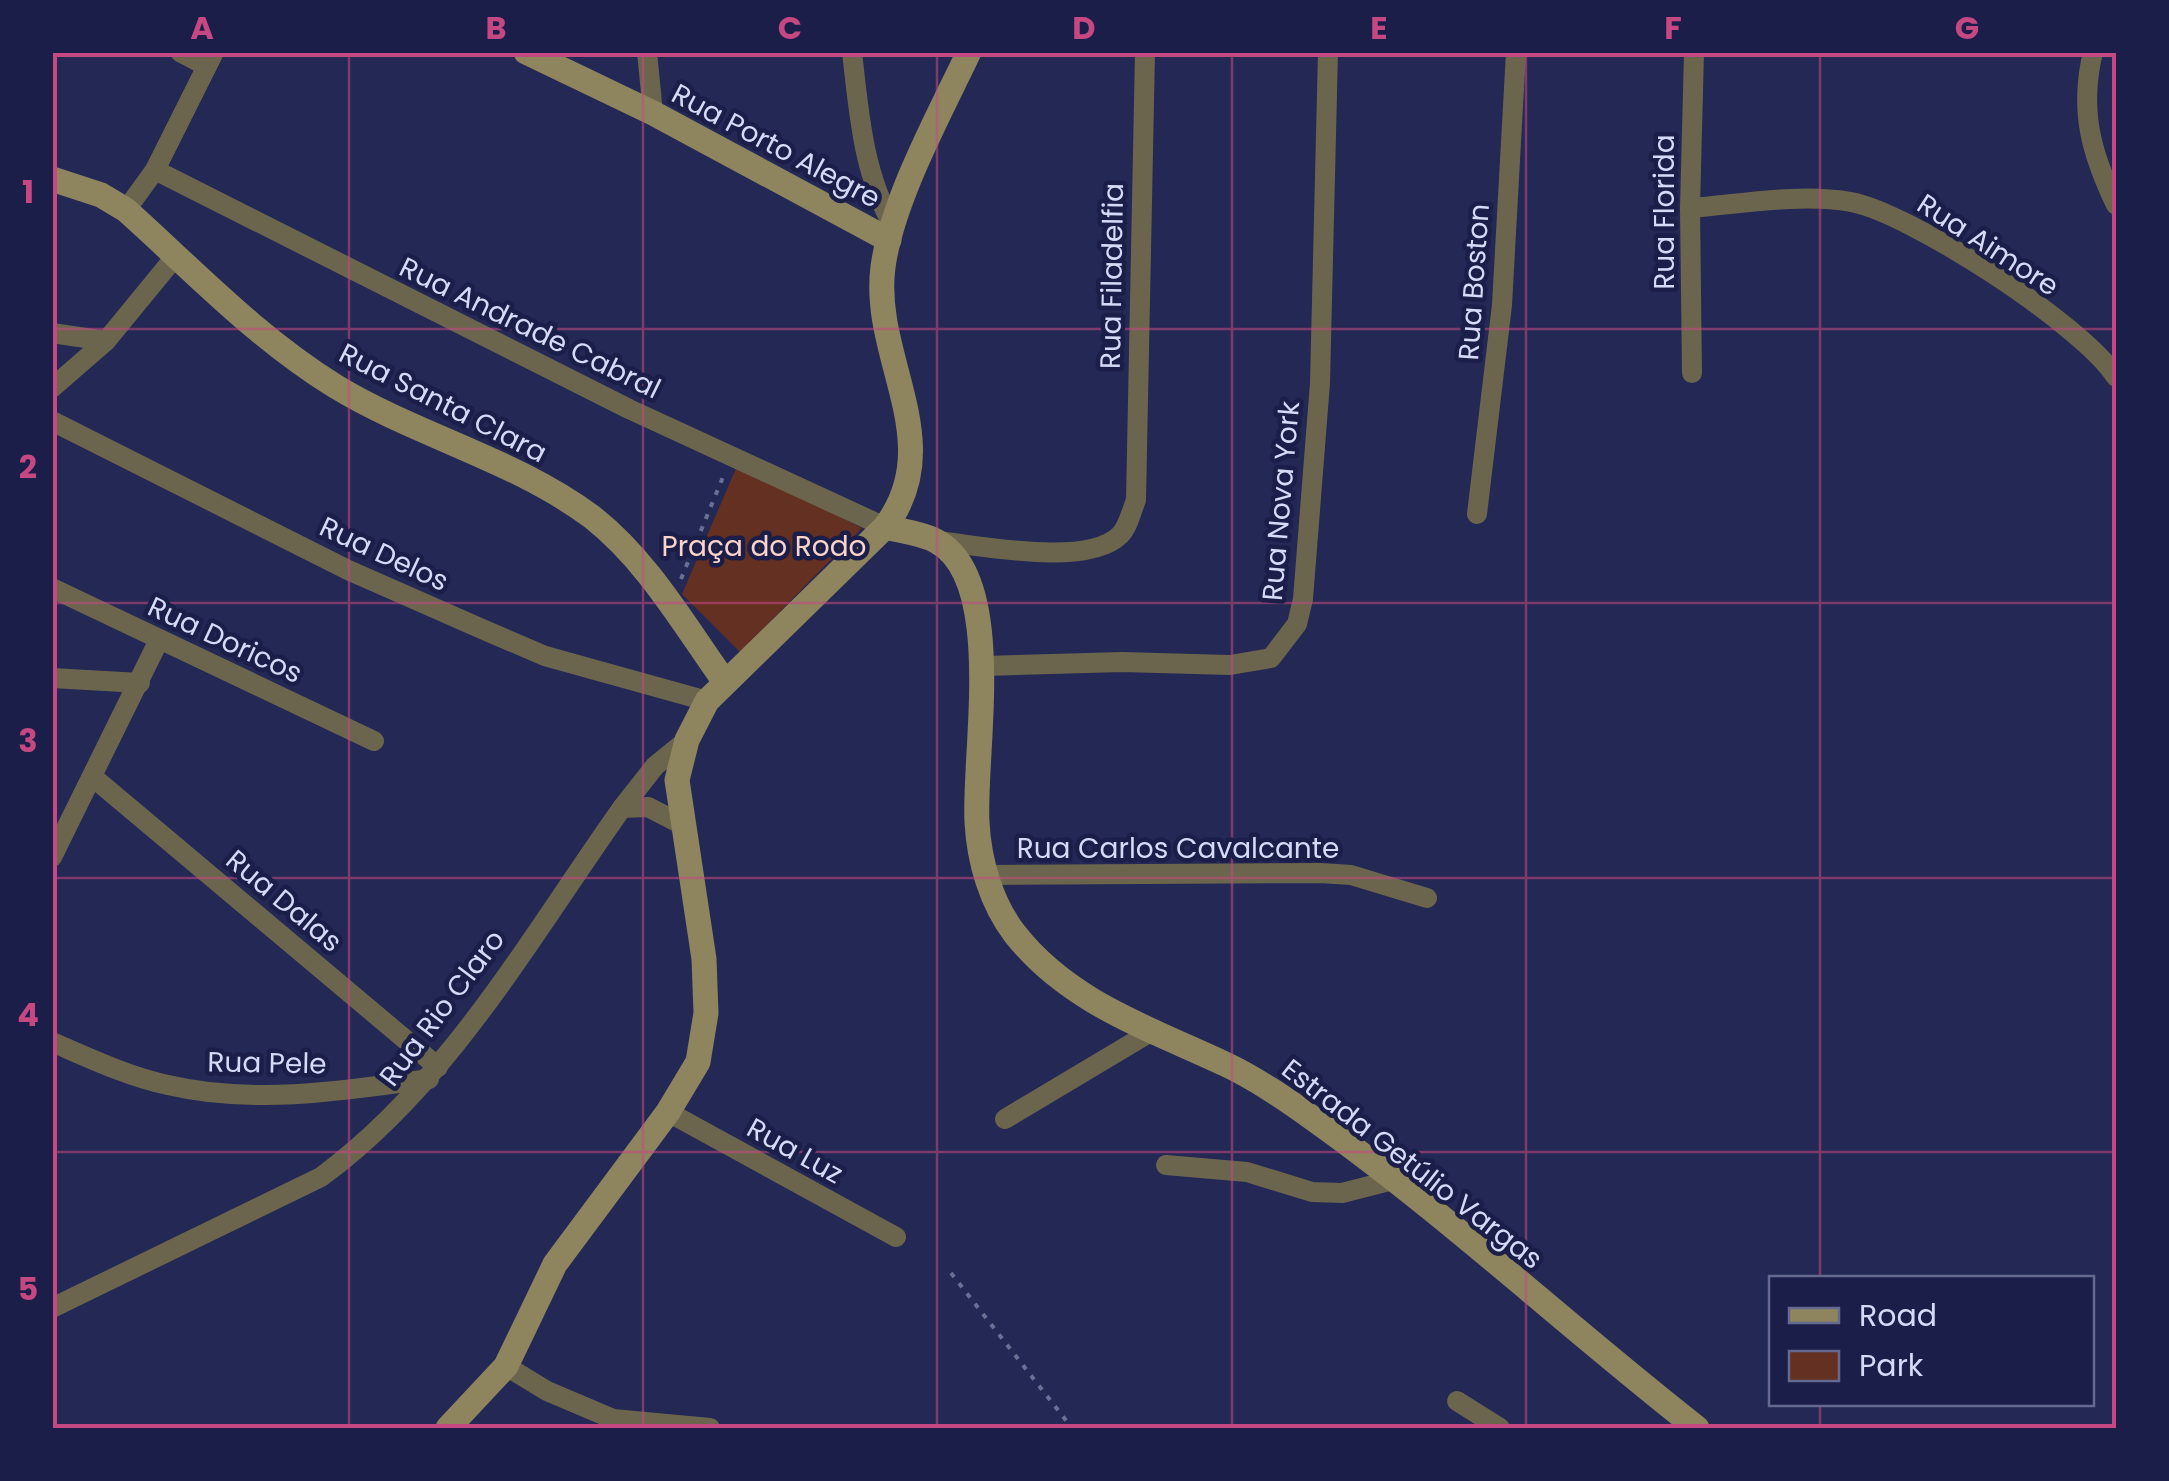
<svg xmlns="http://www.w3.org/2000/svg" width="2169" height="1481" font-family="Poppins,sans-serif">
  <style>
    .green { fill: #643022 }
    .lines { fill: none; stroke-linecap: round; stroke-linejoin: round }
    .path { stroke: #6a7095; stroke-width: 4; stroke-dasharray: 5 8; stroke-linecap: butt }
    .street { stroke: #6b654d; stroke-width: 20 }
    .secondary { stroke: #8e845d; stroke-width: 25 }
    .grid { fill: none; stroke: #c64882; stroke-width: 2.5; stroke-opacity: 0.55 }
    .labels { text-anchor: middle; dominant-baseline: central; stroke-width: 9; stroke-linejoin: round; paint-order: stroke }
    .street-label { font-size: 28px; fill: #d4daf7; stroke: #1a1e49 }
    .park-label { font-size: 28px; fill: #fad4c9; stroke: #1a1e49 }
    .neatline { fill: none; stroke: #c64882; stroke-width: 4 }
    .grid-label { font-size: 32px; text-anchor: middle; font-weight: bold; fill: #c64882 }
  </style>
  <rect width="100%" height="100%" fill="#232854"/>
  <path class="green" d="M737,466l125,62 -122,124 -58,-58z"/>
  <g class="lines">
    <g class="path">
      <path d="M681,579l42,-102"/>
      <path d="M951,1273l121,155"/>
      <path d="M52,1277l9,5"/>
    </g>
    <g class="street">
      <path d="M180,52l27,14"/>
      <path d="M647,52l6,61"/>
      <path d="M852,52c7,61 11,122 42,175"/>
      <path d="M2093,52c-14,58 -2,101 23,153"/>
      <path d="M155,170l474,239 256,118"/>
      <path d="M1690,208c52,-4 109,-15 161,-6 60,11 233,124 265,175"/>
      <path d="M126,210l29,-40 59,-118"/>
      <path d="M52,333l54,8"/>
      <path d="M1692,373l-2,-165 4,-156"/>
      <path d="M52,388l54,-47 69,-84"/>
      <path d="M52,421l296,149 134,59 63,27 162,45"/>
      <path d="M1477,514l25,-209 14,-253"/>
      <path d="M936,541c43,4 151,27 184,-6 8,-8 12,-25 16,-35l9,-448"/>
      <path d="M52,588l322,153"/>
      <path d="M984,666l138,-4 108,3 41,-7 26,-34 6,-25 17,-216 8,-331"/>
      <path d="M52,678l88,5"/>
      <path d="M94,778l344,289"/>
      <path d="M622,808l26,-1 35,18"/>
      <path d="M52,857l107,-217"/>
      <path d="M985,875l335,-2 31,2 76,23"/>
      <path d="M52,1042c37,16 77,35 116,43 85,20 176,6 261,-6"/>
      <path d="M668,1112l228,125"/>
      <path d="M1005,1119l144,-86"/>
      <path d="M1166,1165l81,7 65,20 30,1 51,-13"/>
      <path d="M52,1308l269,-131c128,-94 210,-241 301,-369l33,-42 32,-26"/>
      <path d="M506,1366l41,25 66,28 97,9"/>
      <path d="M1457,1401l43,27"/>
    </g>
    <g class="secondary">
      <path d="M526,52l127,61 236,127"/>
      <path d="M52,179l49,16 25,15c69,62 130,127 209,176 82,50 179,73 257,131 56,44 92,108 133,165"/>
      <path d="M885,527c15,4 36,6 51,14 71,37 37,214 41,281 2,39 14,81 38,112 54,69 136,95 210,130 32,15 62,36 90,56 133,95 254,208 382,308"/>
      <path d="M448,1428l58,-62 49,-102 113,-152 30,-50 8,-49 -2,-54 -27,-179 10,-40 20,-39 178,-174c64,-85 -14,-169 -2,-260 9,-67 57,-154 86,-215"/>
    </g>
  </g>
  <path class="grid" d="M349,52v1376M643,52v1376M937,52v1376M1232,52v1376M1526,52v1376M1820,52v1226M52,329h2064M52,603h2064M52,878h2064M52,1152h2064M1820,1404v24"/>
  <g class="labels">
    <g class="street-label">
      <text transform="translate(776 146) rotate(28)">Rua Porto Alegre</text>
      <text transform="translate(1664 212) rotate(-90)">Rua Florida</text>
      <text transform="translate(1988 245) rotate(33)">Rua Aimore</text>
      <text transform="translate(1112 276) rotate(-89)">Rua Filadelfia</text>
      <text transform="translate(1474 282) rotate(-86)">Rua Boston</text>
      <text transform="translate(530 328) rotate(26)">Rua Andrade Cabral</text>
      <text transform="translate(443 403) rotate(27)">Rua Santa Clara</text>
      <text transform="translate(1281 501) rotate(-85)">Rua Nova York</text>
      <text transform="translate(384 554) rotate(25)">Rua Delos</text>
      <text transform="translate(225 640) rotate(25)">Rua Doricos</text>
      <text x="1178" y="848">Rua Carlos Cavalcante</text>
      <text transform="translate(284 901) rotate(40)">Rua Dalas</text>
      <text transform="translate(442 1008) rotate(-53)">Rua Rio Claro</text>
      <text transform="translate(267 1063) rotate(1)">Rua Pele</text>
      <text transform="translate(795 1151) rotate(29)">Rua Luz</text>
      <text transform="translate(1412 1164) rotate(38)">Estrada Getúlio Vargas</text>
    </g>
    <g class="park-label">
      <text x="764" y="546">Praça do Rodo</text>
    </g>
  </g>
  <rect width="2169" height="1481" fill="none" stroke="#1a1e49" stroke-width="110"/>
  <rect x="1769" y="1276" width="325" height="130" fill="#1a1e49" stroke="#64698f" stroke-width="2.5"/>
  <rect x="1789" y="1308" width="50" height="15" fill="#8e845d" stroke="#64698f" stroke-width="2.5"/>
  <text x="1859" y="1326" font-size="30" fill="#d4daf7">Road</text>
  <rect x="1789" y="1351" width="50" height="30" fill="#643022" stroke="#64698f" stroke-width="2.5"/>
  <text x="1859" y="1376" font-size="30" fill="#d4daf7">Park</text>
  <rect x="55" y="55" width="2059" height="1371" class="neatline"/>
  <g class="grid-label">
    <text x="202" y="39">A</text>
    <text x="496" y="39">B</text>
    <text x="790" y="39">C</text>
    <text x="1084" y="39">D</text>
    <text x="1379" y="39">E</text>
    <text x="1673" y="39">F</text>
    <text x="1967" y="39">G</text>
    <text x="28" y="203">1</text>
    <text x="28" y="478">2</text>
    <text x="28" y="752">3</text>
    <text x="28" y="1026">4</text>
    <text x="28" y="1300">5</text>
  </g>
</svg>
